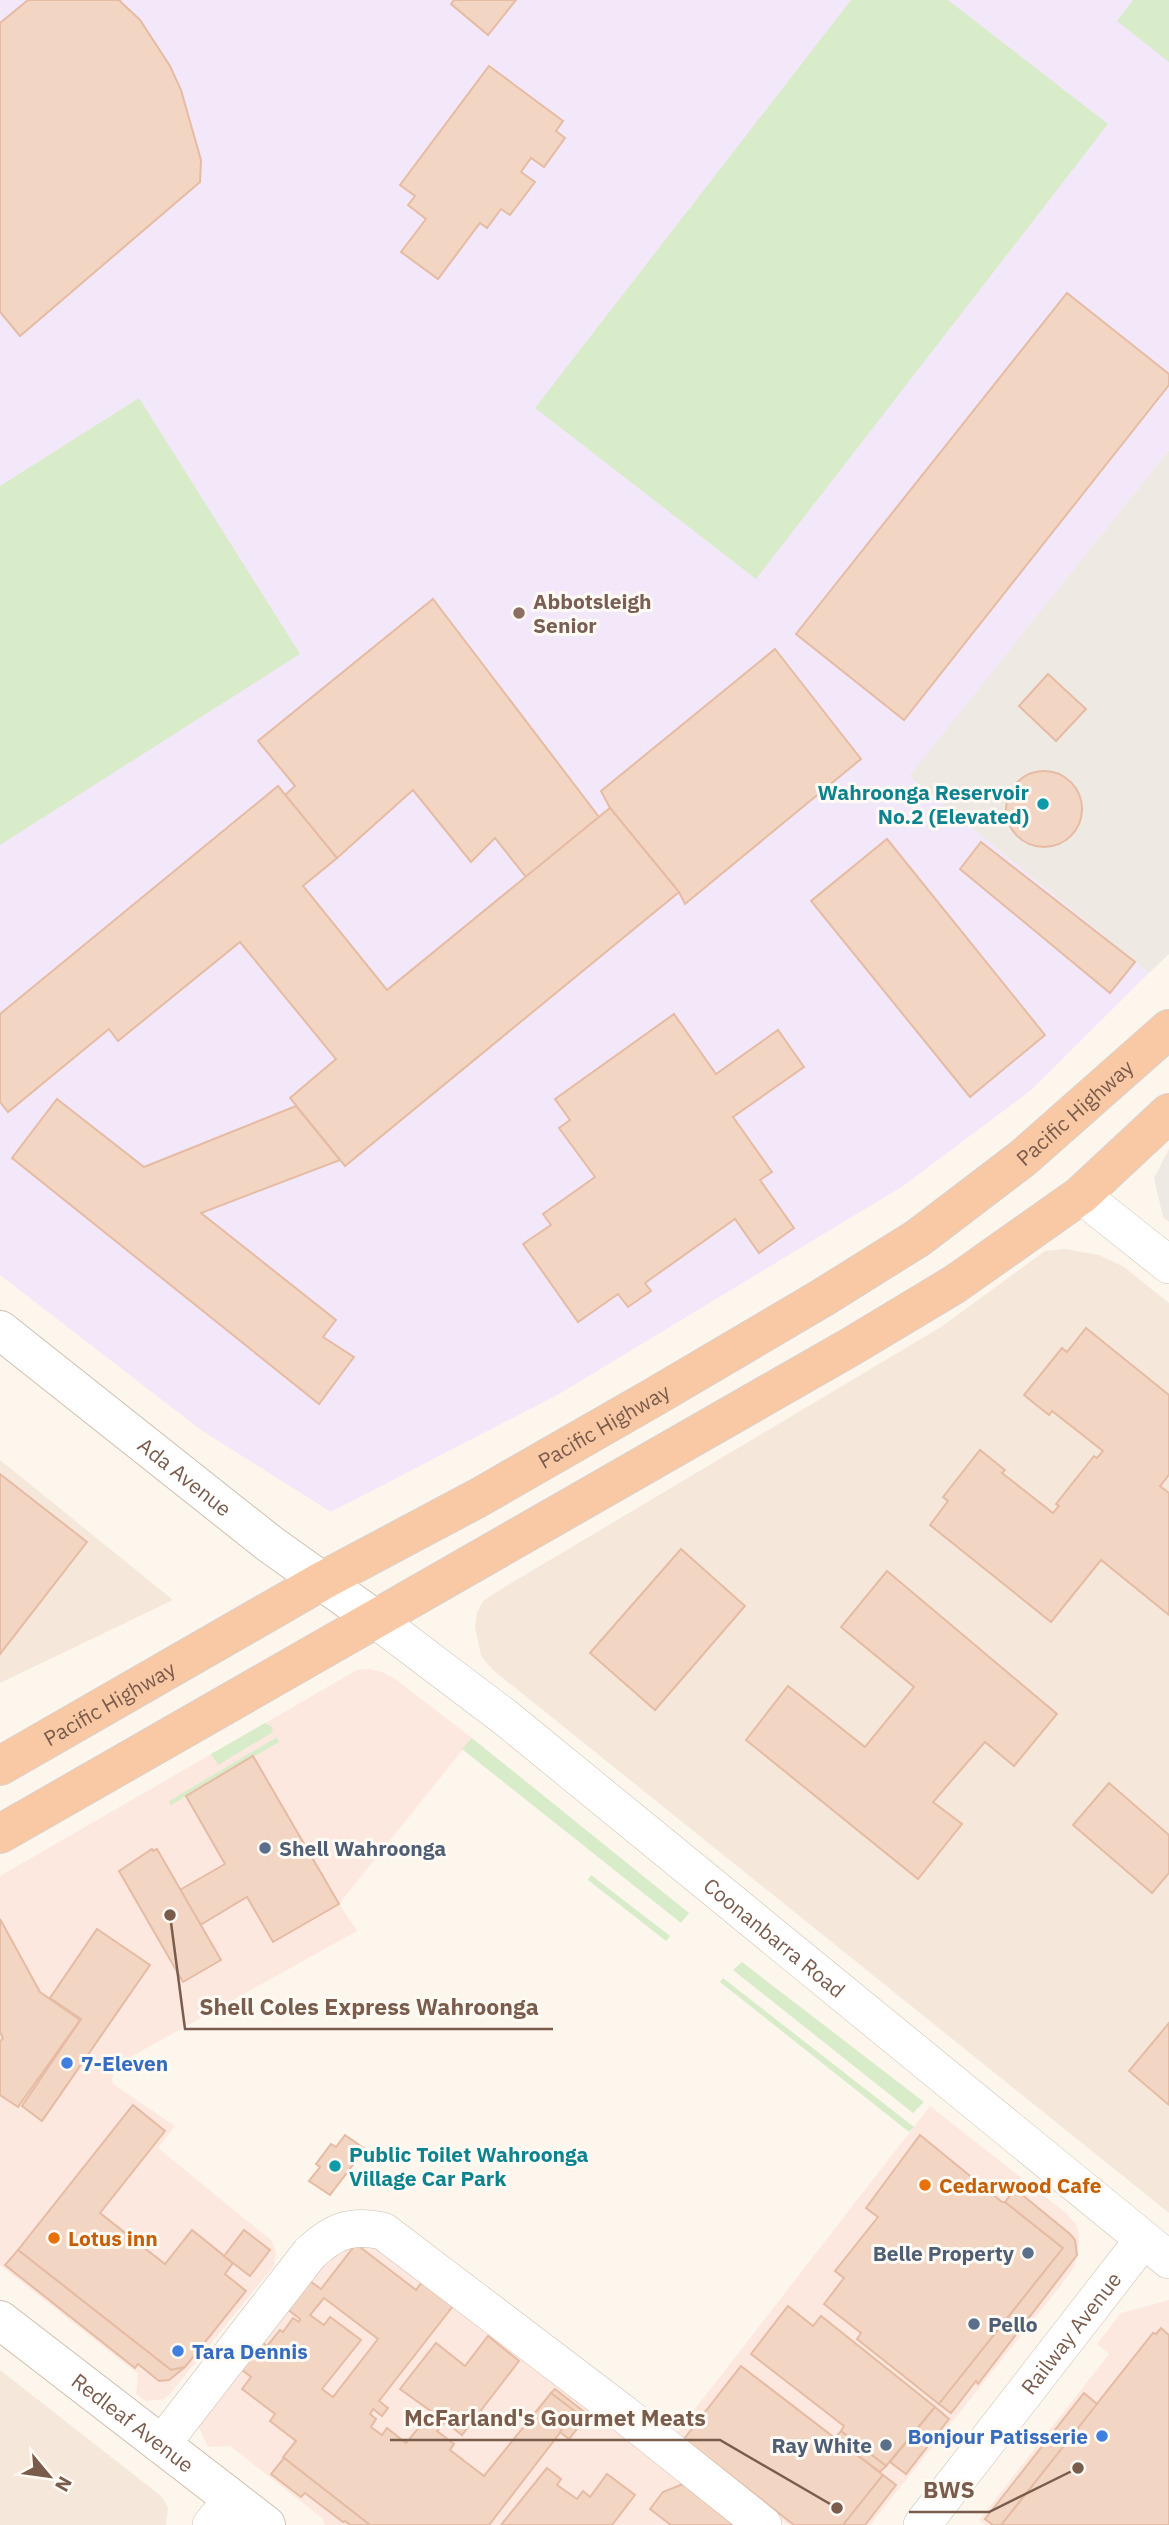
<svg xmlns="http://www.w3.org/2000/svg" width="1169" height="2525" font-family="'IBM Plex Sans',sans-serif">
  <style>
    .residential { fill: #f5e8da }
    .commercial { fill: #fde8e0 }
    .industrial { fill: #efe9e4 }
    .education { fill: #f3e8fa }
    .green { fill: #d8ecc9 }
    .building { fill: #f3d5c3; stroke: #e6bba3; stroke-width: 2; fill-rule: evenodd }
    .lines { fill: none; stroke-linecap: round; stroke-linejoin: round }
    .minor-casing { stroke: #d1beb0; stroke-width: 38 }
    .tertiary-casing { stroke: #d1beb0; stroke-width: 40 }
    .trunk-casing { stroke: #dad1cd; stroke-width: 40 }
    .minor { stroke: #fff; stroke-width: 37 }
    .tertiary { stroke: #fff; stroke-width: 38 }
    .trunk { stroke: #f9c8a4; stroke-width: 38 }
    .education-dot { fill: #8d6e63; stroke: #fffaf3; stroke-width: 2.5 }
    .culture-dot { fill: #0f9aa8; stroke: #fffaf3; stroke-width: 2.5 }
    .service-dot { fill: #5c6f8a; stroke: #fffaf3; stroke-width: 2.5 }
    .shop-dot { fill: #3f7fe0; stroke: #fffaf3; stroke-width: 2.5 }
    .food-dot { fill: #e8710a; stroke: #fffaf3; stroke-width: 2.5 }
    .labels { text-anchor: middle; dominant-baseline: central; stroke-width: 6; stroke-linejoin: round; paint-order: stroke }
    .education-label { font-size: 21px; font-weight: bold; fill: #785e54; stroke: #fffaf3; text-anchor: start }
    .culture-label { font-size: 21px; font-weight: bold; fill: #0d838f; stroke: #fffaf3; text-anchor: end }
    .street-label { font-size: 21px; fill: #7a5c4d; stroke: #fffaf3 }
    .service-label { font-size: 21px; font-weight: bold; fill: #4e5e75; stroke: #fffaf3; text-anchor: start }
    .shop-label { font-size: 21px; font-weight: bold; fill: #366cbe; stroke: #fffaf3; text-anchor: start }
    .food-label { font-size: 21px; font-weight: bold; fill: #c56008; stroke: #fffaf3; text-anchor: start }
    .leader { fill: none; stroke: #7a5c4d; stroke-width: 2.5 }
    .callout-dot { fill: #7a5c4d; stroke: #fffaf3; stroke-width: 2.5 }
    .callout-label { font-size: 23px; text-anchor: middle; font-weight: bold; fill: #7a5c4d; stroke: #fffaf3; stroke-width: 6; stroke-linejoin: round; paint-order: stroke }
  </style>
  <rect width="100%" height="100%" fill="#fdf6ec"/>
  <g class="residential">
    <path d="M1065,1249l34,6 25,12 45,36v910l-676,-543 -12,-14 -6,-29 2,-14 6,-12 15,-10 443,-264 104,-76z"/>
    <path d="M0,1460l173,140 -173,83z"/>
    <path d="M0,2370l161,126 7,11 -2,18h-166z"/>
  </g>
  <g class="commercial">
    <path d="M369,1669l13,3 13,7 77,59 -133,166 18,27 -232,129 -10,11 -3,7 1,6 62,42 -17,22 114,93 4,12 -3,14 -103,127 -6,5 -18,2 -10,-7 2,-20 -138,-109v-389l357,-206z"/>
    <path d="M930,2106l136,107 9,10 4,11 -1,20 -4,13 -12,17 -192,241h-82l-114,-89z"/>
    <path d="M374,2243l368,282h-417l-3,-7 -92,-72 -22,1 -11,-24 130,-174z"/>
    <path d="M1169,2300v225h-184l-6,-5 130,-166 -12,-10 24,-31z"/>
  </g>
  <g class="industrial">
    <path d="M1169,450v504l-20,19 -241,-197z"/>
    <path d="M1169,1149v73l-6,-5 -9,-39z"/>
  </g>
  <path class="education" d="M0,0h1169v450l-260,326 240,197 -119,118 -127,95 -344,208 -228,118 -130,-82 -201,-155z"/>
  <g class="green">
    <path d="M851,0h97l160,124 -352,455 -221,-171z"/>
    <path d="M1133,0h36v62l-52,-41z"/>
    <path d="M139,398l161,256 -300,191v-359z"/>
    <path d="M265,1723l7,4 1,5 -55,33 -7,-11z"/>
    <path d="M277,1737l2,5 -108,63 -2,-4z"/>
    <path d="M472,1738l217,175 -8,10 -219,-174z"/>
    <path d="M591,1875l79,61 -4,5 -78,-61z"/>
    <path d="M742,1962l182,140 -11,11 -180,-143z"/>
    <path d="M723,1978l191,149 -5,5 -189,-150z"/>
  </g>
  <g class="building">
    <path d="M28,0h91l3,3 18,17 30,46 11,24 20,70 -1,22 -180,154 -20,-24v-289z"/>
    <path d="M454,0h62l-28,35 -37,-31z"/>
    <path d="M489,66l74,55 -7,10 9,7 -21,29 -13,-9 -10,14 14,10 -25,33 -9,-6 -14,19 -7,-5 -42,56 -37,-27 25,-33 -18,-14 7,-9 -15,-11z"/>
    <path d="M1067,293l102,81v11l-265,335 -108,-86z"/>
    <path d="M433,599l166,218 -73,60 -31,-39 -24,24 -58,-72 -76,68 -52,-63 10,-9 -37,-45z"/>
    <path d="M775,649l86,110 -176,145 -6,-12 -69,-84 -9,-17z"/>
    <path d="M1048,674l38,35 -30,32 -37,-35z"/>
    <circle cx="1044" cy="809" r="38"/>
    <path d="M278,786l59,72 -34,28 84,104 223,-182 69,84 -334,274 -55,-68 46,-39 -96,-117 -122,99 -9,-12 -101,83 -8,-10v-88z"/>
    <path d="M887,839l158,196 -75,62 -159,-196z"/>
    <path d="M981,842l154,120 -25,31 -150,-124z"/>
    <path d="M674,1014l42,60 62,-44 26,37 -71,50 39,55 -12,8 34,48 -35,25 -24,-34 -90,64 6,8 -23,16 -10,-13 -40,28 -55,-78 28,-19 -8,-11 52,-37 -36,-49 11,-8 -15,-21z"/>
    <path d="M57,1099l87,68 152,-61 44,54 -139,53 135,107 -13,17 31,20 -35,47 -307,-246z"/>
    <path d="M1086,1328l83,67v80l-9,11 9,7v122l-68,-55 -50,62 -121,-97 18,-24 -5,-4 37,-47 25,20 -3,3 51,40 6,-7 -3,-2 38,-48 3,2 6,-7 -51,-40 -3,4 -25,-20 38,-47 5,4z"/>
    <path d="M0,1474l87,68 -87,112z"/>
    <path d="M681,1549l64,57 -90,104 -65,-57z"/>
    <path d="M887,1571l170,143 -43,52 -29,-24 -52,60 29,22 -44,55 -172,-139 42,-54 77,61 49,-60 -73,-60z"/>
    <path d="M253,1756l86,148 -66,38 -26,-45 -55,33 -21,-35 54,-31 -39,-68z"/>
    <path d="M1109,1783l60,52v38l-17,20 -79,-68z"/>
    <path d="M152,1849l1,2 4,-2 64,111 -38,22 -64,-111z"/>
    <path d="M0,1919l40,73 40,28 -62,87 -18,-12v-53l3,-4 -3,-6z"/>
    <path d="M97,1929l53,36 -108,156 -20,-15 59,-87 -31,-21z"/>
    <path d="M1169,2023v82l-40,-34z"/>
    <path d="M133,2105l32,26 -65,82 65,51 27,-34 41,33 -8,11 21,17 -61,76 -14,3 -153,-120z"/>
    <path d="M345,2135l20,14 -35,46 -21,-14 11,-14 -4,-3 15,-20 5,3z"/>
    <path d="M920,2135l82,67h3l58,46 -124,156 -82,-65 4,-6 -37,-29 20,-26 -9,-7 43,-54 -12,-9z"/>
    <path d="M1015,2189l55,45 5,6 2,15 -99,129 -2,-3 -25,32 -12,-9 124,-156 -58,-46z"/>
    <path d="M244,2230l26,20 -20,26 -26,-20z"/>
    <path d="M356,2244l60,46 6,-8 31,24 -74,95 9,7 -6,8 -9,-7 -3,5 6,5 -5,8 11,8 5,-7 19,15 26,-31 -32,-23 36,-46 29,23 23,-30 31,25 -57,74 -17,-13 -8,9 17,13 -4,6 34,26 67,-83 25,19 -87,113h-119l-87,-68 13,-16 -26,-20 5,-7 -33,-25 9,-12 -14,-11 22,-26 8,6 13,-16 3,2 10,-14 6,4 1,-3 -14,-11 21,-29 14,10zM324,2298l54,41 -45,58 -11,-8 39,-49 -31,-23 -6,8 -14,-10z"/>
    <path d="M18,2250l153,120 14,-3 -16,13 -10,1 -21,-17 -3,4 -130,-103z"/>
    <path d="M788,2306l25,20 8,-10 114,91 -49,59 -45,-35 3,-5 -93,-72z"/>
    <path d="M1161,2328l8,7v190h-168l152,-192 3,1z"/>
    <path d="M741,2366l142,109 -40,50h-49l-110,-86z"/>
    <path d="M555,2389l33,26 -19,24 -9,-7 16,-20 -25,-19z"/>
    <path d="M1084,2393l13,11 -96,121h-8l-8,-6z"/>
    <path d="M935,2407l14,12 -43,55 -16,-12z"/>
    <path d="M841,2431l45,35 -6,6 -45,-34z"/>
    <path d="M284,2458l86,67h-20l-5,-4 -2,1 -38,-29 -4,4 -30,-23z"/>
    <path d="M547,2468l14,11 -4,6 20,14 6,-8 7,6 17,-23 28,21 -23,30h-111z"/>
    <path d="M883,2475l13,10 -31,40h-22z"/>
    <path d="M683,2484l51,41h-63l-21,-16 13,-17z"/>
  </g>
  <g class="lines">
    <defs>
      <g id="minor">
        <path d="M1081,1195l88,70"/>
        <path id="s1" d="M375,1619l131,99 663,542"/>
        <path d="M161,2445l149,-192c24,-22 40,-29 73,-22l241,183 139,111"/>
        <path d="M211,2525l22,-26"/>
        <path id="s2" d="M922,2525l221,-285"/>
      </g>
      <g id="tertiary">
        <path id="s3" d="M0,1330l270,214 105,75"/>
        <path id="s4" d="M0,2320l266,205"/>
      </g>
      <g id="trunk">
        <path id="s5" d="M0,1766l322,-185 156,-83 176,-101 168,-99 96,-60 105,-80 146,-129"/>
        <path d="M0,1834l852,-488 103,-62 126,-89 88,-82"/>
      </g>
    </defs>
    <use href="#minor" class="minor-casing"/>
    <use href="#tertiary" class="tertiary-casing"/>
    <use href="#trunk" class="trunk-casing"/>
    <use href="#minor" class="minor"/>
    <use href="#tertiary" class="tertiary"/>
    <use href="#trunk" class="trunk"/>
  </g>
  <circle class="education-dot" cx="519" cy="613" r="7"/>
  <g class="culture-dot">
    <circle cx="1043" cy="804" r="7"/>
    <circle cx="335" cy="2166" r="7"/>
  </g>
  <g class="service-dot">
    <circle cx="265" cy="1848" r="7"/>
    <circle cx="1028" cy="2253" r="7"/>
    <circle cx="974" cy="2324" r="7"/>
    <circle cx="886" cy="2445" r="7"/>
  </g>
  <g class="shop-dot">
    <circle cx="67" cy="2063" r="7"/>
    <circle cx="178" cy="2351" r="7"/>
    <circle cx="1102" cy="2436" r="7"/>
  </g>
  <g class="food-dot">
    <circle cx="925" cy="2185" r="7"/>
    <circle cx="54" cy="2238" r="7"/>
  </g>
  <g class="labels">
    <g class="education-label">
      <text x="533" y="601">Abbotsleigh<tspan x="533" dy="24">Senior</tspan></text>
    </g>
    <g class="culture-label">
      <text x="1029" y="792">Wahroonga Reservoir<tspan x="1029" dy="24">No.2 (Elevated)</tspan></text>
      <text x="349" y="2154" text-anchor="start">Public Toilet Wahroonga<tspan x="349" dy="24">Village Car Park</tspan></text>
    </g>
    <g class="street-label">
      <text stroke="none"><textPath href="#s5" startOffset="1260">Pacific Highway</textPath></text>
      <text stroke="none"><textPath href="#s5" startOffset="693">Pacific Highway</textPath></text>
      <text stroke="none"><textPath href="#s3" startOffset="236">Ada Avenue</textPath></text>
      <text stroke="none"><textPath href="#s5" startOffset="126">Pacific Highway</textPath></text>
      <text stroke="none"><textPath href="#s1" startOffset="511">Coonanbarra Road</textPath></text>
      <text stroke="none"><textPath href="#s2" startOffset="243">Railway Avenue</textPath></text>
      <text stroke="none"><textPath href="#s4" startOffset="168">Redleaf Avenue</textPath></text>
    </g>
    <g class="service-label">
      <text x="279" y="1848">Shell Wahroonga</text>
      <text x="1014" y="2253" text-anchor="end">Belle Property</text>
      <text x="988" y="2324">Pello</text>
      <text x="872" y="2445" text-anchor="end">Ray White</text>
    </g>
    <g class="shop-label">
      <text x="81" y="2063">7-Eleven</text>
      <text x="192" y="2351">Tara Dennis</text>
      <text x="1088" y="2436" text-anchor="end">Bonjour Patisserie</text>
    </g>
    <g class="food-label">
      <text x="939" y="2185">Cedarwood Cafe</text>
      <text x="68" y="2238">Lotus inn</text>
    </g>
  </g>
  <path class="leader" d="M170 1915L185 2029H553M837 2508L720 2440H390M1078 2468L989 2512H909"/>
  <g class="callout-dot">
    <circle cx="170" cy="1915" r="7"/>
    <circle cx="837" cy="2508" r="7"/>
    <circle cx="1078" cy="2468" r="7"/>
  </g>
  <g class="callout-label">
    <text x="369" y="2015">Shell Coles Express Wahroonga</text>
    <text x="555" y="2426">McFarland's Gourmet Meats</text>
    <text x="949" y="2498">BWS</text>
  </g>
  <g transform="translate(49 2476) rotate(119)" stroke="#fffaf3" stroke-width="5" paint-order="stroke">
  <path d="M0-5L12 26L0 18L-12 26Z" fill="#7a5c4d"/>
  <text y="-10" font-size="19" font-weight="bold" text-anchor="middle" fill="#7a5c4d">N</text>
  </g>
</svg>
